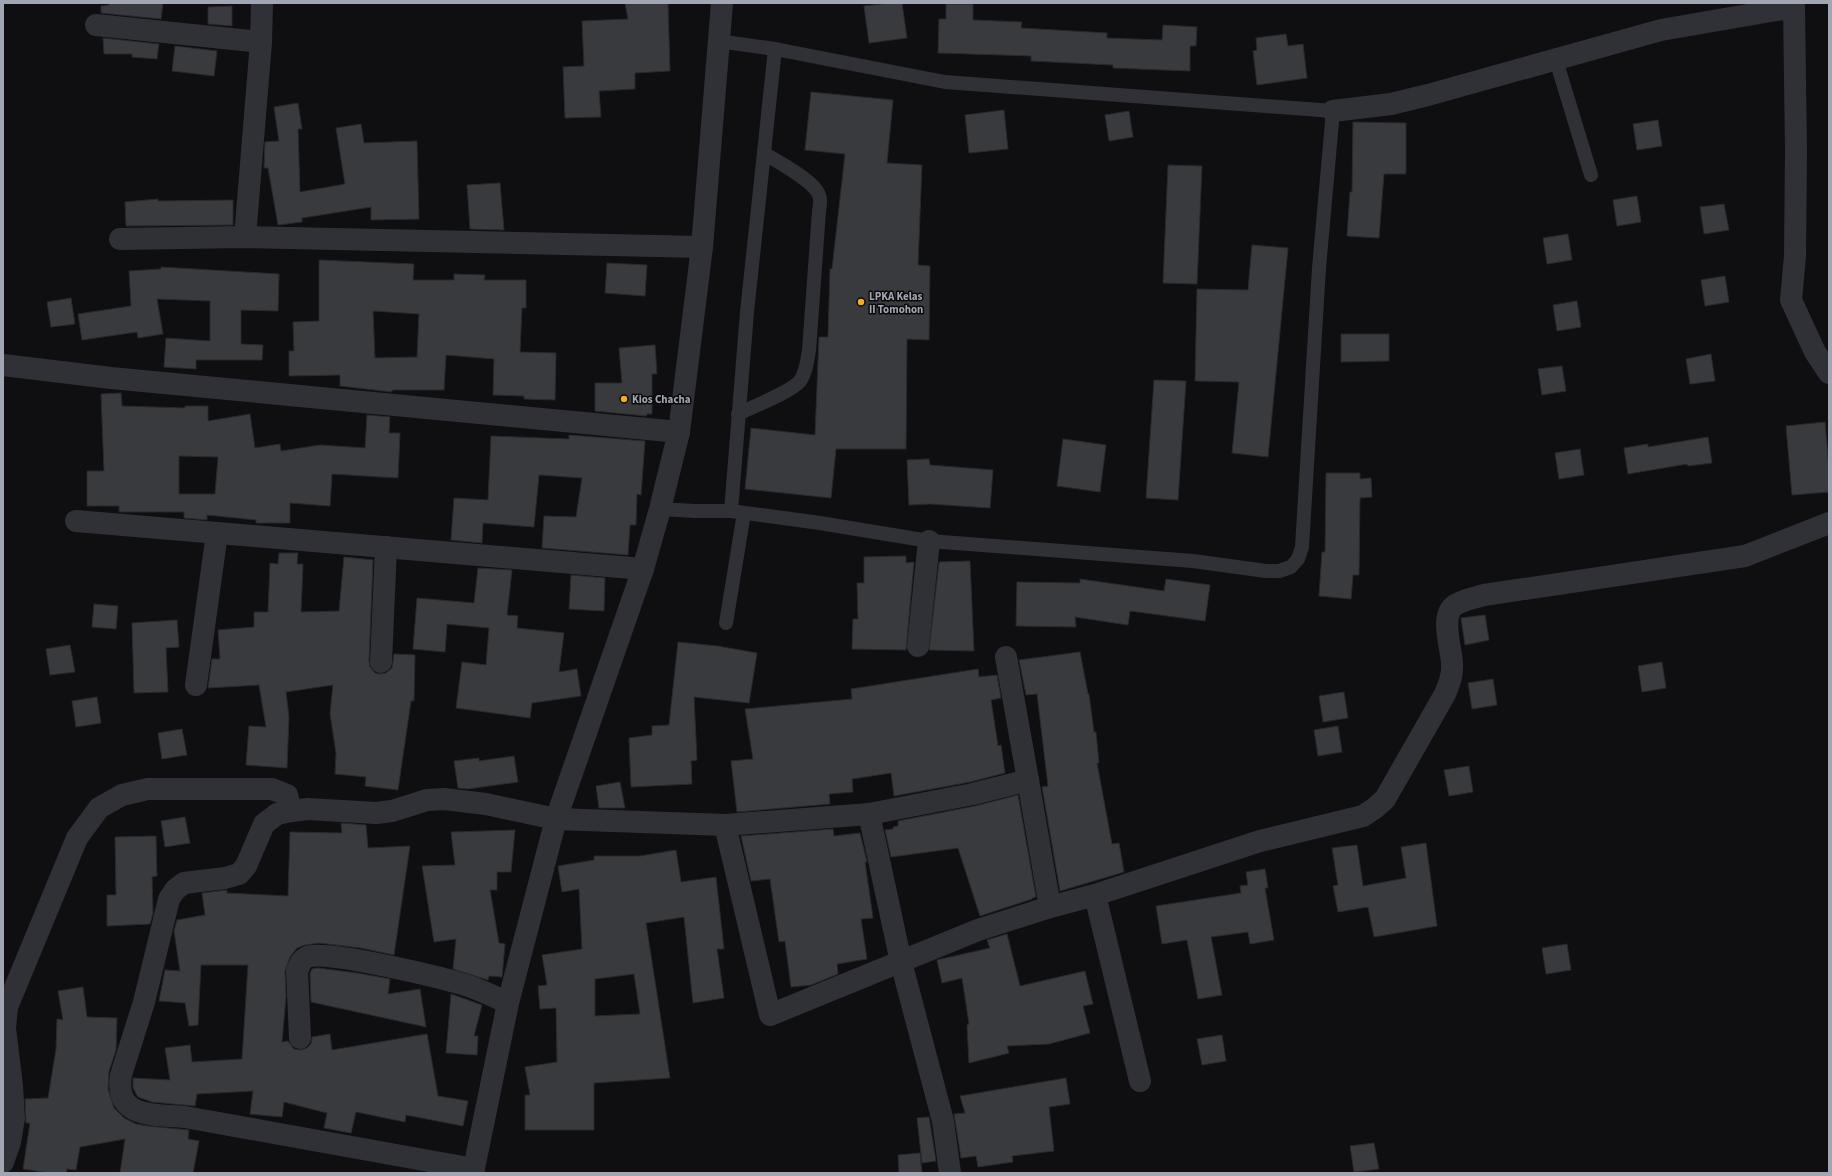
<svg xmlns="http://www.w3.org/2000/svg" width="1832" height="1176" font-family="'Source Sans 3',sans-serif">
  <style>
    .building { fill: #393a3e; stroke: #29292d; fill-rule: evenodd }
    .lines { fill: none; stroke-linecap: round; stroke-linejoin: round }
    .service { stroke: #303136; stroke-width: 14 }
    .minor { stroke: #303136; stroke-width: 22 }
    .poi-dot { fill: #f8aa20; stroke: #0a0a0c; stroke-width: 1.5 }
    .labels { text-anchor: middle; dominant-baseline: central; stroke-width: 3; stroke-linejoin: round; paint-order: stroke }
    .poi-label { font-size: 11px; font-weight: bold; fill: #a0a6b2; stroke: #0a0a0c; text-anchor: start }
  </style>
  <rect width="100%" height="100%" fill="#0f0f11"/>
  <g class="building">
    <path d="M109,3h54l-2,16 -60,-6v-7l8,-1z"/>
    <path d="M625,3h43l2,68 -35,2v16l-36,2 2,26 -36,1 -2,-51 21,-1 -2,-45 46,-2z"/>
    <path d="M890,3h12l5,35 -38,5 -5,-37z"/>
    <path d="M946,4h27v16l49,2 -1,6 86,5v5l55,2 1,-15 34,2 -1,19h-6v25l-77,-3v-3l-82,-4v-5l-93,-3 1,-34h7z"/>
    <path d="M232,6v20l-24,-2v-17z"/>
    <path d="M1286,34l2,12 15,-2 4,34 -50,7 -4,-34 4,-1 -1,-12z"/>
    <path d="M103,38l56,6 -2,15 -25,-2v-3h-28z"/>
    <path d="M175,46l42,5 -3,25 -42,-5z"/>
    <path d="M811,92l82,8 -6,63 35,2 -4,100 12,1 -1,74 -22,-1 -1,110h-70l-5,49 -86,-9 6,-61 64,7 4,-98h9l2,-68h2l13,-115 -40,-4z"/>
    <path d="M298,103l4,26h-4l2,63 45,-8 -9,-56 25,-4 3,19 53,-2 2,78 -48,1v-13l-69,11v4l-24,3 -10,-57h-4l1,-26 14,-1 -5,-34z"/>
    <path d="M1004,110l4,39 -39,4 -4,-38z"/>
    <path d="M1129,111l4,26 -24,4 -4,-26z"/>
    <path d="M1658,120l4,26 -25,4 -4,-26z"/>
    <path d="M1353,122l53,1v51h-22l-5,64 -32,-2 3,-44h2z"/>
    <path d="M1168,165l34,1 -5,118 -34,-1z"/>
    <path d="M500,183l4,47 -34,-1 -3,-44z"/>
    <path d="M1637,196l4,26 -24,4 -4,-26z"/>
    <path d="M158,199v2l75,-1v25l-107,1 -1,-24z"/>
    <path d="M1724,204l5,26 -25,4 -4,-27z"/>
    <path d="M1568,234l4,26 -25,4 -4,-26z"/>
    <path d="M1252,245l36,3 -20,209 -36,-4 7,-71 -44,-1 2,-92 51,1z"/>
    <path d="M319,260l95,4 -1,16h41v-6l31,1 -1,5h42v28h-4l-2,44 36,1 -1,47 -31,-1v-3l-31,-1 1,-36 -48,-4 -2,35h-52v2l-52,-6v-11l-51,1v-25h5l-1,-29 26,-1zM373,311l46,3 -2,43 -42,1z"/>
    <path d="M607,263l40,2 -2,31 -40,-3z"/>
    <path d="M161,267l118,7 -1,37 -37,-1v34l22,1 -1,15h-66v9l-32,-2 2,-29 44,3v-40l-53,-2 6,35 -25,4 -1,-6 -55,8 -4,-26 53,-8 -2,-35 32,-2z"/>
    <path d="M1725,276l4,26 -24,4 -4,-26z"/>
    <path d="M71,298l4,26 -24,3 -4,-25z"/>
    <path d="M1577,301l4,26 -24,4 -4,-26z"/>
    <path d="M1341,334h48v27l-48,1z"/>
    <path d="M655,345l2,29h-5v40h-5l-1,2 -51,-5v-28h27l-3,-35z"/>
    <path d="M1711,354l4,27 -25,3 -4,-25z"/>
    <path d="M1562,366l4,25 -24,4 -4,-26z"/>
    <path d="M1154,380l32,1 -8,119 -32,-2z"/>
    <path d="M121,393l1,13 63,2v-2h23v15l42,-7 5,34 25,-4 1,7 39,-6 45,3 2,-33 23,2 -1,16h11l-2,45 -66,-4 -2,32 -40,-3v20h-34v-3l-49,-5v5l-23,-2v-6h-65v-6h-32v-35h17l-3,-77zM179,456l39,1 -3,37h-36z"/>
    <path d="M1825,422l4,46v24l-37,3 -6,-69z"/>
    <path d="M569,435l76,6 -4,54 -4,-1 -1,31h-6l-2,30 -86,-7 2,-32 32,1 6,-39 -43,-3 -5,52 -51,-4 -1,20 -31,-3 3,-42 34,2 3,-64 78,3z"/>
    <path d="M1708,437l4,26 -24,3 -1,-2 -59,10 -4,-26 24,-4v3z"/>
    <path d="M1063,439l43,6 -6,47 -43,-6z"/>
    <path d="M1580,449l4,26 -25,4 -4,-26z"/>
    <path d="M929,459l1,6 63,5 -3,38 -60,-4 -21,1 -2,-45z"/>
    <path d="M1326,473h34v6l11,-1 1,19 -12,1 -1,77h-6l-2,24 -32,-3 3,-44h3z"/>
    <path d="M279,553h19l-1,11h6l-2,48 38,-1 5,-54 29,3 -4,101 1,6 5,6 5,1 6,-1 6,-5 2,-14 21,1 -1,46h-3l-13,89 -33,-4 1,-9 -31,-3 1,-21 -6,-39 3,-29 -47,7 3,25 -2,51 -41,-3 3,-39 17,1 -7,-42 -51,3 4,-29h8l-2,-29 36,-3v-15h14l2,-49 8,1z"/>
    <path d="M906,556v7l8,-1 -8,88 -54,-1 1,-30h5l-1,-36h7v-26z"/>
    <path d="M970,561l4,90 -45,-1 10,-88z"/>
    <path d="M478,568l34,2 -5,45 11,1 -1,12 47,5 -5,39 18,-3 4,27 -49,7 -2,15 -74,-10 6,-46 24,3 3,-37 -42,-4 -2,28 -32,-3 4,-51 57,5z"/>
    <path d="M571,575l34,3 -1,33 -35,-2z"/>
    <path d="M1080,579l84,12 2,-12 44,6 -5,36 -75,-10 -2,14 -53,-8 1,10 -60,-1 1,-44 63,1z"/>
    <path d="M94,604l24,2 -2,23 -24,-2z"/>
    <path d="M1485,615l4,25 -24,5 -4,-27z"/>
    <path d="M177,620l2,27 -13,1 2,44 -34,1 -2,-70z"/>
    <path d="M678,642l39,4 40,7 -8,50 -55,-6 3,63 -6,1 1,23 -61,3 -2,-49 23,-3v-9l17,-1z"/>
    <path d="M70,645l5,27 -25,3 -4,-26z"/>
    <path d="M1080,652l8,42h1l5,38h2l3,31h-2l15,81 7,-1 5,29 -64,19 -18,-104 6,-1 -11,-92 -11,1 -7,-35z"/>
    <path d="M1662,662l4,26 -24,4 -4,-26z"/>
    <path d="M978,669l1,8 18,-2 4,23 -10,2 7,46 3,-1 4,28 -35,9 -76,14 -3,-23 -39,6 1,13 -24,2 1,10 -93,8 -6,-51 22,-2 -8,-50 107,-10 -1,-10z"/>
    <path d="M1493,679l4,26 -25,4 -4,-26z"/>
    <path d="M1344,692l4,26 -25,4 -4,-26z"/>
    <path d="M97,697l4,26 -25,4 -4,-26z"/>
    <path d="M1338,726l4,26 -24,4 -4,-26z"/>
    <path d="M182,729l5,26 -25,4 -4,-26z"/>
    <path d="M514,756l4,26 -50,7 -10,-1 -4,-27 25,-3v3z"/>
    <path d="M1469,766l4,26 -24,4 -5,-26z"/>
    <path d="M620,782l5,26h-26l-3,-22z"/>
    <path d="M1018,795l18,102 -4,1v1l-52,17 -22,-68 -67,9 -6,-27 8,-1v-2l5,-1v-5l77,-15z"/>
    <path d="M185,817l5,26 -25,4 -4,-26z"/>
    <path d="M341,823l25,2 2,23 42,-2 -16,109 -33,-7 -42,-5 -14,2 -8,3 -7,9 -5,14 1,26 -4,45 6,-1 6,8 7,1 6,-2 4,-4 1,-7 18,-3 2,16 95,-16 11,62 30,5 -5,25 -57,-11 -1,7 -49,-10 -5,21 -27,-5 3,-15 -43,-11 -2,15 -32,-3 3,-23 -56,3 -2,12 -43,-4 -14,-5 -5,-9v-10l37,2 -5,-32 25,-3 2,17 50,-3 6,-94h-47l-3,60 -9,1 -4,-23 -26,-2 6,-31 15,1 -6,-40 3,-11 28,-5 -3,-22 25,-3v3l61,3 2,-64 52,1z"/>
    <path d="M833,829l1,7 26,-3 7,29h-2l8,56 -12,1 6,40 -30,5 1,10 -27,11 -20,2 -6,-46 -6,1 -9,-63 -19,2 -10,-45z"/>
    <path d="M515,830l-4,42h-14v18h-7l9,53 6,1 -3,33 -13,-1 -1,4 -35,-11 3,-30 -22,3 -12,-76 33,-1 -4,-33z"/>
    <path d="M156,836l1,40 -5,1 1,36 -3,11 -43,2v-31h9l-1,-58z"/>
    <path d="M1426,843l11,83 -63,11 -6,-30 -30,5 -5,-26 5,-1 -6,-37 25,-3 6,41 43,-8 -5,-31z"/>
    <path d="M676,850l5,32 35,-5 8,72h-7l7,49 -31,5 -9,-86 -38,6 24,155 -76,5v47h-69v-35h5l-5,-28 32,-5 -1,-54 -16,1 -2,-23 9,-1 -5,-30 40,-6 -3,-60 -17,3 -4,-26 36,-6v-4h46zM634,974l6,40 -45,2v-37z"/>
    <path d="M1265,869l3,19h-3l9,52 -24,4 -2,-12 -37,5 11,58 -24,4 -11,-59 -25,4 -6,-38 85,-13 -1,-7 8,-1 -2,-13z"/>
    <path d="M1007,934l13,52 65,-15 8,33 -10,2 7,27 -41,11 -42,2 2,7 -40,10 -2,-38 2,-1 -7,-46 -20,5 -5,-23 53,-12 -3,-8z"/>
    <path d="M1567,944l4,26 -25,4 -4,-26z"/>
    <path d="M318,968l39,5 33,6 -2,15 32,-5 6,38 -115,-25 -1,-29 2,-4z"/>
    <path d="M83,987l4,30 30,1 -1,32 -7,21 -1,18 6,19 10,10 12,6 12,2 41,4 -1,9 11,2 -6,32h-73l5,-34 -45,8 -4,23 -9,-1 -1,4h-16l-27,-4 7,-46h-4l-1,-24 23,-1 8,-49 1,-30 6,1 -5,-29z"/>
    <path d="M451,994l31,11 -8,31h4l-1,19 -31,-2z"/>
    <path d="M1222,1035l4,26 -24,4 -5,-26z"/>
    <path d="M1066,1078l4,26 -21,3 5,44 -42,5 1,6 -35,5 -2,-11 -15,2 -7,-44 11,-1 -5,-17z"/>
    <path d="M929,1117l7,44 -14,2 -5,-45z"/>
    <path d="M1374,1143l5,26 -25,3 -4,-26z"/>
    <path d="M920,1153l2,20h-23l-1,-18z"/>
  </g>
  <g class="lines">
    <g class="service">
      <path d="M1556,60l35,115"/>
      <path d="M738,414c14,-7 53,-22 62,-33 6,-8 7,-20 9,-30l10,-140c1,-5 2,-11 0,-16 -5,-15 -42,-33 -55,-42"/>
      <path d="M660,509l34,2h37l89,12 109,18 264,20 73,10h13l12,-4 7,-8 4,-12 17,-279 14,-157 -388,-29 -170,-33 -57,-8"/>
      <path d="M731,511l16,-199 28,-263"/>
      <path d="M726,623l18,-110"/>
    </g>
    <g class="minor">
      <path d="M96,25l165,17 1,-39"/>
      <path d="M1333,111l58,-7 37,-9 233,-65 133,-23 2,144 -1,105 -4,44 24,52 14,21"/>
      <path d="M245,237l16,-195"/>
      <path d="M120,239l125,-2 457,10"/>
      <path d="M3,365l108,13 568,54"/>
      <path d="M76,521l567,48"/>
      <path d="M918,646l11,-105"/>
      <path d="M381,662l5,-115"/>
      <path d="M196,685l21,-152"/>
      <path d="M1028,780l22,127"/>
      <path d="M869,814l32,148 42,159 7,52"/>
      <path d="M725,825l45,190 208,-85 72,-23 45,-12 165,-54 103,-25 12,-8 10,-9 60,-105c4,-10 8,-19 7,-30 0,-15 -13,-48 3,-59 8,-5 19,-7 29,-10l261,-39 84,-33"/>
      <path d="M1095,895l45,186"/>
      <path d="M300,1038l-3,-67c3,-7 4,-11 10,-14 18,-8 135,21 159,28 15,5 29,12 42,18"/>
      <path d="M3,1162l7,-20 4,-24 -2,-32 -7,-58 2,-21 70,-169 22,-30 23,-13 26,-6h124l15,6 4,16"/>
      <path d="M474,1169l-289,-52c-31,-3 -71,2 -64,-42l23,-73 25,-103 6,-9 9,-7 41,-5 14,-4 7,-8 18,-42 13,-10 14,-3 17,-2 68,4 16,-2 35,-11 17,-1 42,5 70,15 169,6 144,-11 104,-20 55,-14 -22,-123"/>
      <path d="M473,1173l35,-170 48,-184 87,-250 17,-60 19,-77 23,-185 20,-244"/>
    </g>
  </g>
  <g class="poi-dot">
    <circle cx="861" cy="302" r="4"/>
    <circle cx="624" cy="399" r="4"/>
  </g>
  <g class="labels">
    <g class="poi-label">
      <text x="869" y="296">LPKA Kelas<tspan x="869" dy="13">II Tomohon</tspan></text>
      <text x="632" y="399">Kios Chacha</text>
    </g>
  </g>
  <rect width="1832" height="1176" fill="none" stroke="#a0a6b2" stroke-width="8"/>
</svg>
